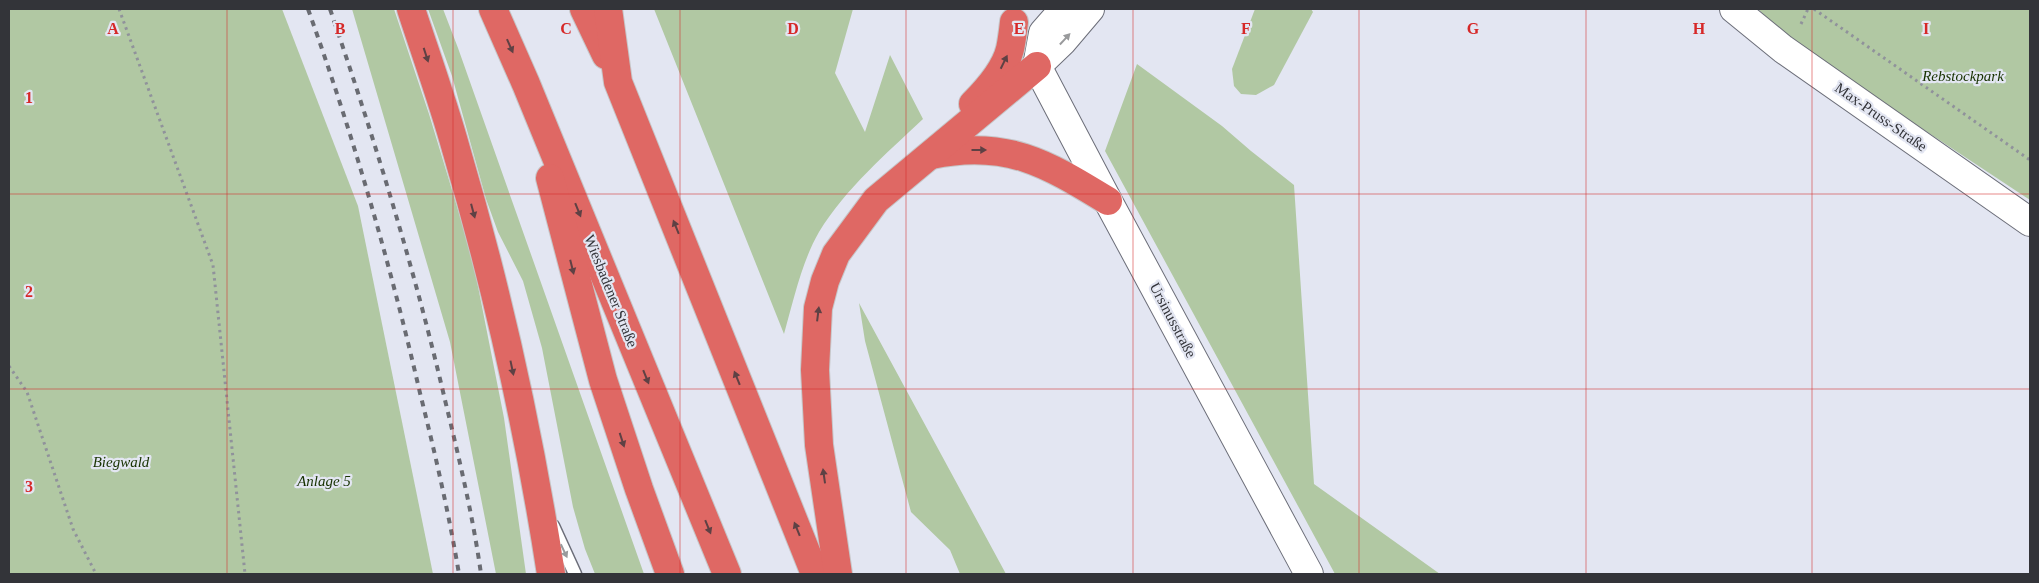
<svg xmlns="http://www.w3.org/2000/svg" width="2039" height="583" font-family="'Times New Roman',serif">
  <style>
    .green { fill: #b1c8a3 }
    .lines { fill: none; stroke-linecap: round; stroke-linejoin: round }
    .service-casing { stroke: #6c6e79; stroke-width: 15 }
    .secondary-casing { stroke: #6c6e79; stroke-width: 30 }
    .motorway-casing { stroke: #c6c6c8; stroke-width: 30 }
    .path { stroke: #90929b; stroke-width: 3; stroke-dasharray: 2.5 4; stroke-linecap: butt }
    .service { stroke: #fff; stroke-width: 12 }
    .secondary { stroke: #fff; stroke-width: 28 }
    .motorway { stroke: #df6864; stroke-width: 28 }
    .rail { stroke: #696b72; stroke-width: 4; stroke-dasharray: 6 6; stroke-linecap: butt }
    .oneway { fill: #999a9c }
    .oneway2 { fill: #5e4144 }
    .grid { fill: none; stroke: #d62828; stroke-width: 1; stroke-opacity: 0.55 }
    .labels { text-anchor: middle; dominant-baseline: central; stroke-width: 4.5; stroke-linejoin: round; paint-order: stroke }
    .park-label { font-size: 15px; font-style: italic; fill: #173200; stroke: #e3e6f2 }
    .street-label { font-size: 15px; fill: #333439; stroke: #e3e6f2 }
    .grid-label { font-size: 16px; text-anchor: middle; font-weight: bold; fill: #d62828; stroke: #e3e6f2; stroke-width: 4.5; stroke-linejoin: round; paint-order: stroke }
  </style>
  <rect width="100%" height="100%" fill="#e3e6f2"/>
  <g class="green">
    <path d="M9,9h273l76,197 75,368h-424z"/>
    <path d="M352,9h42l35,105 43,142 32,162 22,156h-30l-46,-232z"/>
    <path d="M428,9h15l15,39 186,526h-49l-10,-25 -12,-42 -31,-159 -19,-67 -25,-49 -12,-33 -34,-123z"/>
    <path d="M654,9h199l-18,64 30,59 25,-77 33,64c-37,35 -77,69 -104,113 -17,29 -26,70 -35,102z"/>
    <path d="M1255,9h56l2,3 -39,73 -18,10 -15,-1 -7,-8 -2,-17z"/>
    <path d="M1758,9h272v191l-239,-158z"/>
    <path d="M1137,64l85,62 29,25 43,34 20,299 126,90h-105l-230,-423z"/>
    <path d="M859,303l147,271h-46l-10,-24 -39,-38 -46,-171z"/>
  </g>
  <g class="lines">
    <defs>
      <path id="service" d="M553,526l22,48"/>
      <g id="secondary">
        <path d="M1734,9l49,40 247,173"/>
        <path d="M1037,66l71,135 201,373"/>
        <path d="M1037,66l25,-24 28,-33"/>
        <path d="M1037,66l6,-33 21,-24"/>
      </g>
      <g id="motorway">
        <path d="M411,9c15,46 32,93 45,140 41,139 73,282 95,425"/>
        <path d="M493,9l33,75 201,490"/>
        <path d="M584,9l22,46"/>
        <path d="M608,9l10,73 197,492"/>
        <path d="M973,104c15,-15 32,-34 37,-55 2,-9 3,-18 4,-27"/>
        <path d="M931,155c75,-16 115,8 177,46"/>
        <path d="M550,178l53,202 36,109 31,85"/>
        <path d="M838,574l-19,-129 -4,-75 3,-62 7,-27 11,-27 40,-54 161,-134"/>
      </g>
    </defs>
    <use href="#service" class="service-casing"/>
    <use href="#secondary" class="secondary-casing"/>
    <use href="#motorway" class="motorway-casing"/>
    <g class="path">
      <path d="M119,9l94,256 32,309"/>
      <path d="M1814,9l216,151"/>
      <path d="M1801,24l7,-15"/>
      <path d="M9,366l18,26 46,137 23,45"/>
    </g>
    <use href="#service" class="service"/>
    <use href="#secondary" class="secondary"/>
    <use href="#motorway" class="motorway"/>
    <g class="rail">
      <path d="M308,9c45,126 82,254 112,384 15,60 29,121 39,181"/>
      <path d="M330,9c44,129 84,258 115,391 14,58 28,116 36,174"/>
    </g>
  </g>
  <defs><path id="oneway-solid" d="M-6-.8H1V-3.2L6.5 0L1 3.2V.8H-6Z" transform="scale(1.25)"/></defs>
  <g class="oneway">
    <use href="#oneway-solid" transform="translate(1065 39) rotate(-47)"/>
    <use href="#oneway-solid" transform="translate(564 551) rotate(65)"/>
  </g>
  <g class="oneway2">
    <use href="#oneway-solid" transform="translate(510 46) rotate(66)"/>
    <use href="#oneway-solid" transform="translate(426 55) rotate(72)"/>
    <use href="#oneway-solid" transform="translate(1004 62) rotate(-64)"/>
    <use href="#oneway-solid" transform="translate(979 150)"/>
    <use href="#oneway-solid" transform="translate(578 210) rotate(68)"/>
    <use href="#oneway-solid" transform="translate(473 211) rotate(75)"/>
    <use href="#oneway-solid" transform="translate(676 227) rotate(-112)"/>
    <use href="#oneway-solid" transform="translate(572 267) rotate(76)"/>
    <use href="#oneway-solid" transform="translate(818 314) rotate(-83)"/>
    <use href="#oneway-solid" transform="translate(512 368) rotate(78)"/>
    <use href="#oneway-solid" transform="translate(646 377) rotate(68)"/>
    <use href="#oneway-solid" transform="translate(737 378) rotate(-112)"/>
    <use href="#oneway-solid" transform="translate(622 440) rotate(72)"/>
    <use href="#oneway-solid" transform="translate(824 476) rotate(-98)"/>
    <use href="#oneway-solid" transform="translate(708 527) rotate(68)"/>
    <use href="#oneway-solid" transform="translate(797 529) rotate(-112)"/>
  </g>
  <path class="grid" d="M227,9v565M453,9v565M680,9v565M906,9v565M1133,9v565M1359,9v565M1586,9v565M1812,9v565M9,194h2021M9,389h2021"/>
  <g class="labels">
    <g class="park-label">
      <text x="1963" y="76">Rebstockpark</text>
      <text x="121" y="462">Biegwald</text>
      <text x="324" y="481">Anlage 5</text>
    </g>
    <g class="street-label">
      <text transform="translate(1881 117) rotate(35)">Max-Pruss-Straße</text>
      <text transform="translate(611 291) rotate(68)">Wiesbadener Straße</text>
      <text transform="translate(1173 320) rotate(62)">Ursinusstraße</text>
    </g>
  </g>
  <g class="grid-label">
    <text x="113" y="34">A</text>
    <text x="340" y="34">B</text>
    <text x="566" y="34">C</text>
    <text x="793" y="34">D</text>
    <text x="1019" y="34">E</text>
    <text x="1246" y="34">F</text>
    <text x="1473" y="34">G</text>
    <text x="1699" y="34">H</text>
    <text x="1926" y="34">I</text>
    <text x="29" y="103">1</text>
    <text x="29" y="297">2</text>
    <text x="29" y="492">3</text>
  </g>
  <rect width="2039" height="583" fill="none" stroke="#333439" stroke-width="20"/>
</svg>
